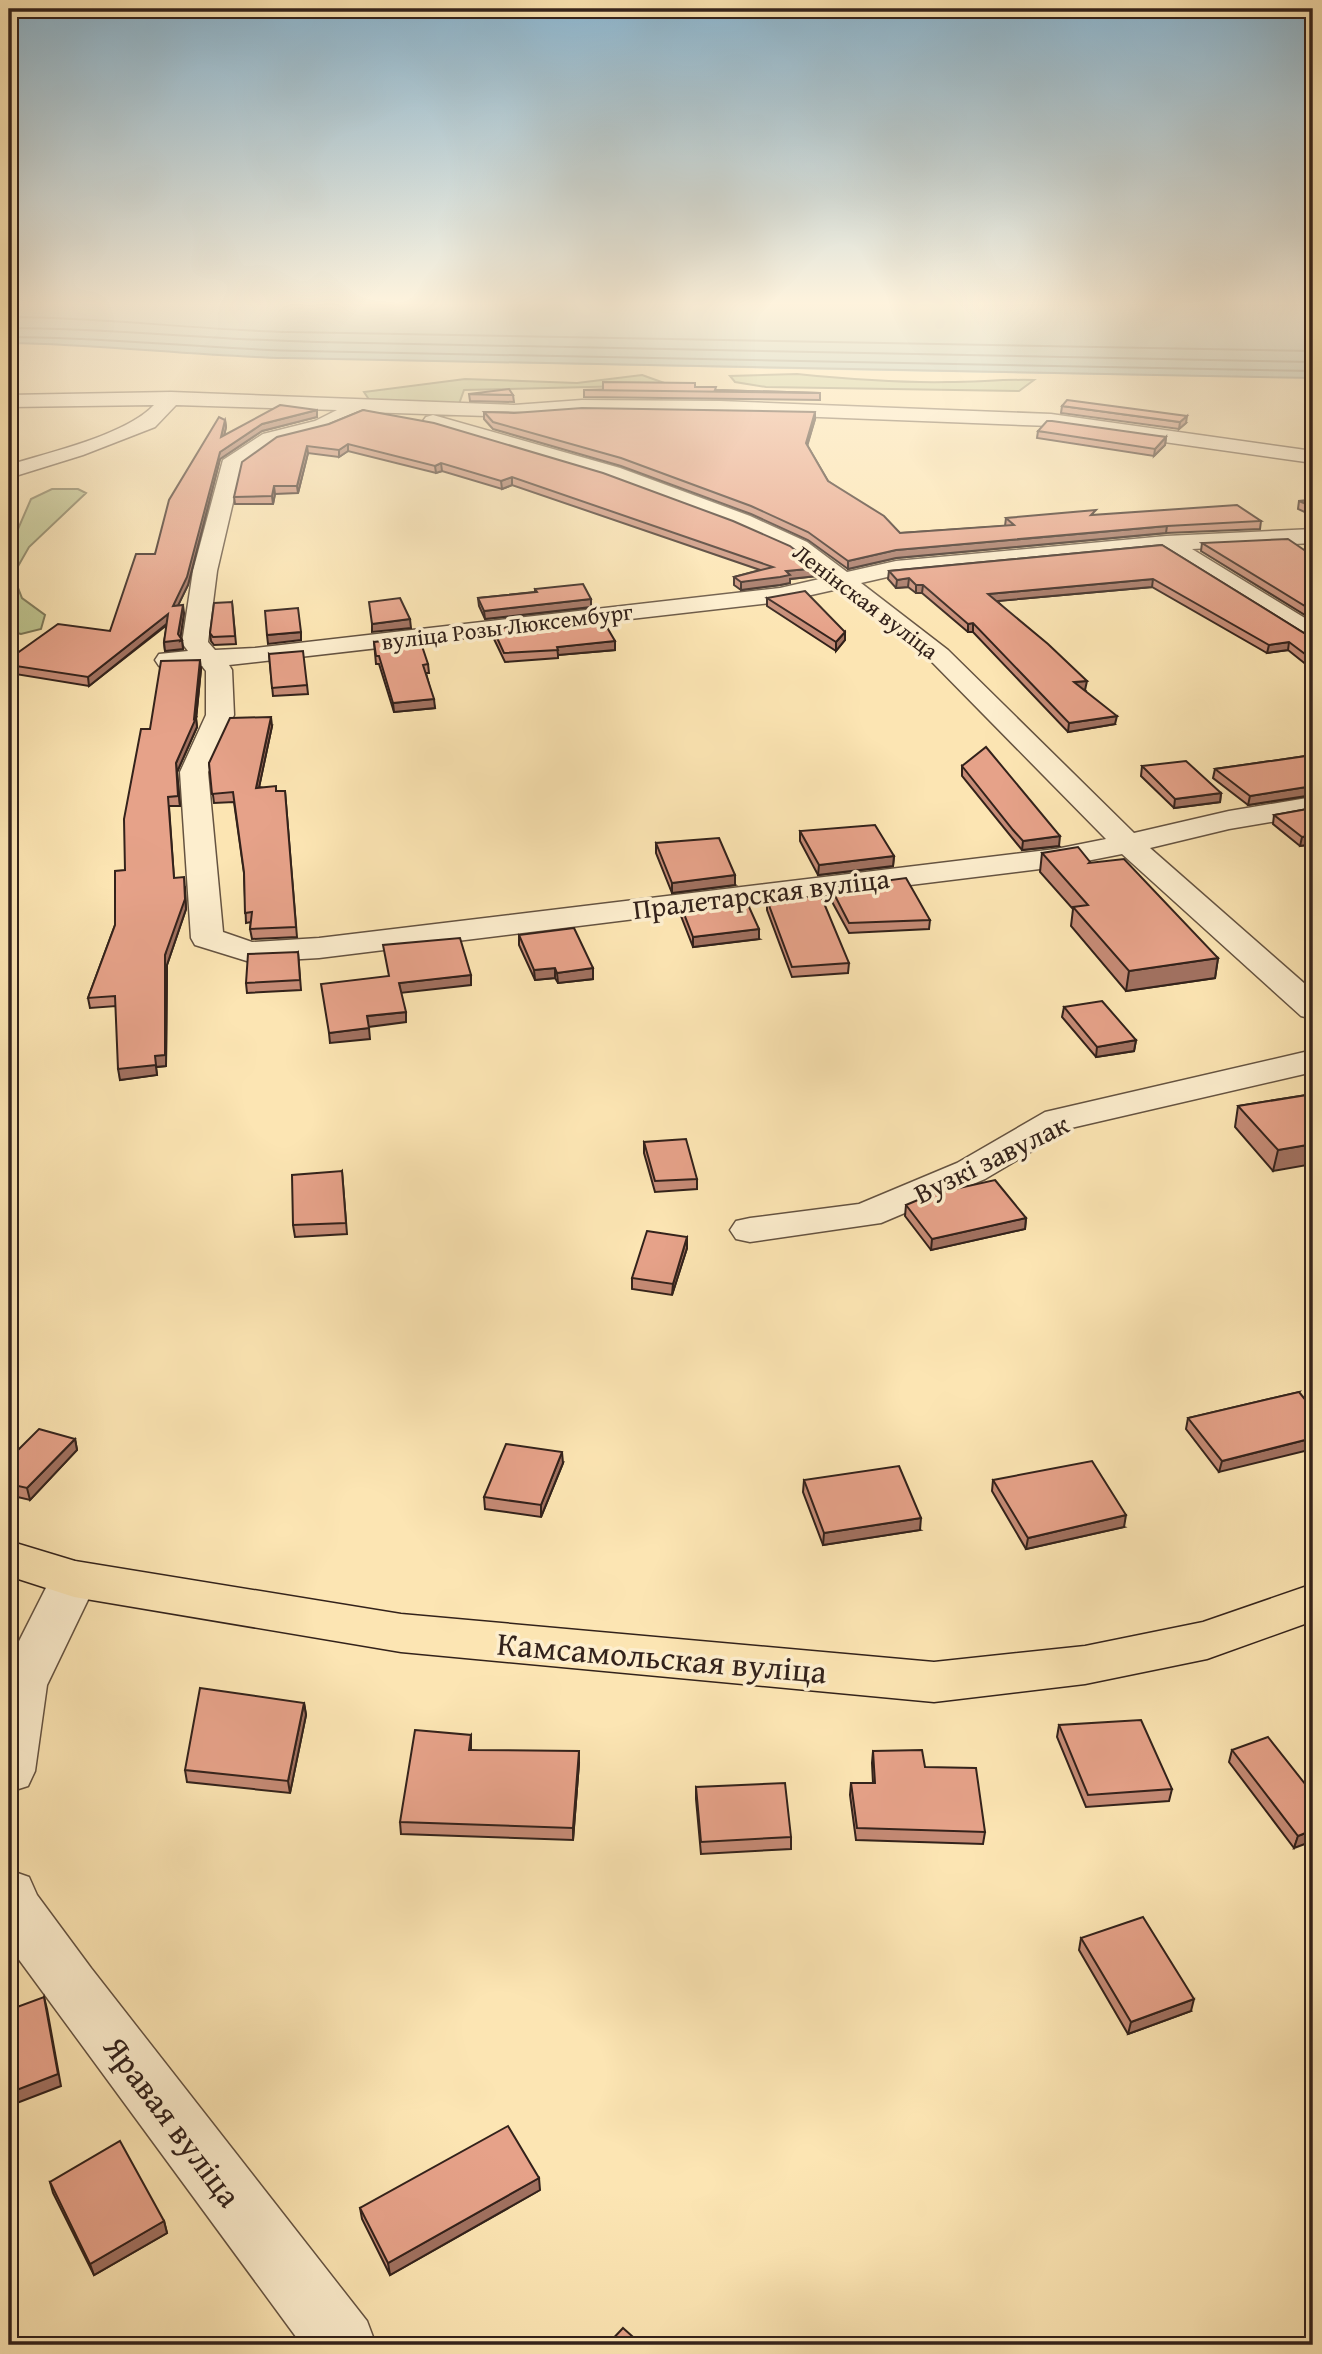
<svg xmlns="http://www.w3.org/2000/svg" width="1322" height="2354" font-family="'Gentium Book Plus',serif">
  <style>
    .green { fill: #bdc58e; stroke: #787454; stroke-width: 2 }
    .water { fill: #a1bdb5; stroke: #757f77; stroke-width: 2 }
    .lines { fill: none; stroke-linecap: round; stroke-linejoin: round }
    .shore { stroke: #6a7068; stroke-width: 2 }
    .minor-casing { stroke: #655341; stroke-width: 3 }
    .major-casing { stroke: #33221b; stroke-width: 3 }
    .minor { fill: #fdeece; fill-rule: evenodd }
    .major { fill: #fce5b3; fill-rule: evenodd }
    .wall { fill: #c68b76; stroke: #33221b; stroke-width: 2 }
    .shaded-wall { fill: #a17160; stroke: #33221b; stroke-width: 2 }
    .building { fill: #e6a289; stroke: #33221b; stroke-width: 2 }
    .labels { text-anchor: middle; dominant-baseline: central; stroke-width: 7; stroke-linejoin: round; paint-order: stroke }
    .far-street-label { font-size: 23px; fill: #33221b; stroke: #fdeece }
    .street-label { font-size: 28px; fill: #33221b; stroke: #fdeece }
    .near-street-label { font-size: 33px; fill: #33221b; stroke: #fdeece }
  </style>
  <rect width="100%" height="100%" fill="#fce5b3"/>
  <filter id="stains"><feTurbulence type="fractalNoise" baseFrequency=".00286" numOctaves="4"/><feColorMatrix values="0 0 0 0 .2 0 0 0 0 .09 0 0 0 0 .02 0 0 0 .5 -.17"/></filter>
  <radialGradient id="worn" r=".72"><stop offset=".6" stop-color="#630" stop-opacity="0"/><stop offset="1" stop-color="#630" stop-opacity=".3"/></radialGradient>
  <g class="green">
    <path d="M797,374c50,5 101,9 151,8 29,0 57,-3 86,-2l-15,11 -253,-4 -31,-5 -5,-6z"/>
    <path d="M642,375l28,10 -206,5 -5,14 -89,-3 -6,-9 101,-13 112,4z"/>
    <path d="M52,489h26l8,4 -57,54 -16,28 9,23 23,17 -4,14 -20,5 -12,-3v-89l6,-6 16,-37z"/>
  </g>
  <path class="water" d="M9,304l1304,1v73c-343,-5 -686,-12 -1029,-20 -92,-2 -183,-14 -275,-15z"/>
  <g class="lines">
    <g class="shore">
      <path d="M9,317c94,0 187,13 281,15 341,8 682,15 1023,19"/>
      <path d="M9,328c103,0 205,12 308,14 332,9 664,16 996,20"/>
      <path d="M9,337c98,0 196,12 295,14 336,8 672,15 1009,20"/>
    </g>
    <defs>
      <g id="minor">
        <path d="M171,392l343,13 68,-5 138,1 331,13 262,37v12l-262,-37 -331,-13 -138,-1 -68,5 -150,-5 -35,17 -52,13 -36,26 -24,103 -9,71 7,8 40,-2 525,-60 44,-10 -33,-26 -57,-26 -130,-48 -178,-53 -3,-4 3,-4 7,-2 187,53 130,48 57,26 40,30 49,-11 270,-25 147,-7v14l-121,6 121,74v19l-9,-3 -142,-89 -266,25 -35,8 87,67 186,183 95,-22 84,-14v18l-84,14 -79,19 163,143v28l-12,-3 -179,-162 -66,13 -737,91 -69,4 -55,-17 -4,-7 -11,-166 26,-57v-44l-4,-5 -34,2 -9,-2 -4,-6 4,-6 29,-3 -6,-8 11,-72 30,-111 40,-26 52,-13 22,-11 -161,-5 -21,22 -72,28 -74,23v-13c41,-13 117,-30 145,-60l-145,2v-12zM838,589l92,71 176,179 -50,10 -737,89 -67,4 -29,-10 -15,-160 26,-57 -2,-45 -3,-5 551,-63z"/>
        <path d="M1313,1050v22l-242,56 -86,51 -104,44 -131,19 -14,-3 -6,-9 6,-9 14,-3 109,-14 98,-41 88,-51z"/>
        <path d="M74,1561l17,5 7,13 -51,106 -12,86 -7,15 -19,6v-131l48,-95z"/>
        <path d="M9,1870l20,7 8,18 54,73 276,353 9,24h-74l-293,-399z"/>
      </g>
      <path id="major" d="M9,1541l66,20 326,53 533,48 151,-16 118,-24 110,-38v37l-106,38 -122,25 -151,18 -533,-50 -327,-55 -65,-21z"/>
    </defs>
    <use href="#minor" class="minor-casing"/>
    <use href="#major" class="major-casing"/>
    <use href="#minor" class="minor"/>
    <use href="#major" class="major"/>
  </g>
  <g class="wall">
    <path d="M695,387l20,3 105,3v7l-236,-3v-7z"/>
    <path d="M469,394l44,1 1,7 -44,-1z"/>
    <path d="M1062,406l124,17 -7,6 -118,-16z"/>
    <path d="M317,410v7l-55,14 -42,28 -32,126 -10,20 6,8 -4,24 2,3 1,9 -18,2 -1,-9 3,-17 -78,61 -80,-13v-14l101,-28 45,-77 70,-134 1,7 -2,9z"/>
    <path d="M363,410l454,166 -27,3v4l-10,2 -39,5 -7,-5v-8l26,-7 -248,-85 -10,4 -60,-18 -6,2 -88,-22 -9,6 -31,-4 -10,40 -23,1 -2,10h-38l-1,-7 95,-73z"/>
    <path d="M484,412l331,7 -8,26 21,36 72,52 105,-7 1,-8 90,-3 165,6 -1,8 -94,4 -270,25 -48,11 -40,-29 -57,-26 -130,-48 -128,-37 -9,-10z"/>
    <path d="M1038,431l128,6 -1,8 -11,11 -117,-18z"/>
    <path d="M1313,500v16l-15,-7 1,-8z"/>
    <path d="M1202,543l111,13v64l-112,-69z"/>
    <path d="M1162,545l142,88 9,2v35l-25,-20 -21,3 -115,-66 -155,14 88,89h-1l31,34 -47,8 -95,-100h-5l-46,-39h-6l-8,-6 -12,1 -8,-9 1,-8z"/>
    <path d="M535,589l56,10v8l-106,12 -6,-13 -1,-8 57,-6z"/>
    <path d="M767,598l78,34v8l-9,11 -69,-45z"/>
    <path d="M232,602l4,42 -22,1 -3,-4 -1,-8z"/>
    <path d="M493,629l122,12v9l-57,5v3l-53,4 -12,-25z"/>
    <path d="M374,642l54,22 1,9h-3l9,35 -41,4 -15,-48h-3z"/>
    <path d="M269,654l38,31 1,9 -35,2z"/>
    <path d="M201,669l-5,49 1,9 -20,45 3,34h-11l5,72 11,9 1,22 -19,56 -1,101 -10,1 1,8 -37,5 -4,-74 -26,2 -2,-10 27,-73 35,-196z"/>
    <path d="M272,726l-13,61 18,4h8l12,146 -45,2 -2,-10 1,-7 -5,1 -2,-50 -10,-71 -20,1 -5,-40z"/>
    <path d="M1313,755v40l-65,10 -35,-27 2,-9z"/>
    <path d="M962,766l97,80 -37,4 -60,-74z"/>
    <path d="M1142,766l79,27 -1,9 -46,6 -33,-32z"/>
    <path d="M1313,808v36l-13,2 -27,-22 1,-9z"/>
    <path d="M800,831l94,25 -1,10 -75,9 -18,-34z"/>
    <path d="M656,843l79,42 -63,8 -16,-40z"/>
    <path d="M1042,853l48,10 128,95 -3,20 -89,13 -55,-65 2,-17 -33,-37z"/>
    <path d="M831,888l99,32 -1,9 -80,4 -19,-35z"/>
    <path d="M767,900l82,63 -1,10 -56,4 -25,-67z"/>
    <path d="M681,906l78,33 -66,8 -12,-31z"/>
    <path d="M519,935l74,33v11l-35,4 -3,-5 -20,2 -16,-35z"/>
    <path d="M298,952l3,38 -54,3 -1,-10z"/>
    <path d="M1064,1007l72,33 -2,11 -38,6 -34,-40z"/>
    <path d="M1313,1094l-40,77 -38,-44 3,-21z"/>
    <path d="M644,1142l53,37v10l-42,3 -11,-39z"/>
    <path d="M342,1171l5,63 -52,3 -2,-12z"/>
    <path d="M906,1205l120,13 -1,11 -94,21 -26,-34z"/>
    <path d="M687,1237v11l-15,47 -40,-6v-11z"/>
    <path d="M1299,1392l-80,80 -33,-43 2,-11z"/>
    <path d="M75,1439l2,11 -47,50 -21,-5v-36z"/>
    <path d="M563,1463l-22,54 -56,-8 -1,-12z"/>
    <path d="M804,1480l116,50 -97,15 -20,-53z"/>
    <path d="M993,1480l131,47 -98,22 -34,-58z"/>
    <path d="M304,1703l2,12 -16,78 -103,-11 -2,-12z"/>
    <path d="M1059,1725l113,64 -3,12 -83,6 -29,-70z"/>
    <path d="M471,1735v15l108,13 -6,77 -172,-6 -1,-12z"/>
    <path d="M1232,1750l81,44 -19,54 -65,-86z"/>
    <path d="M873,1751l52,16 60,65 -2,12 -127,-4 -6,-45 1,-12h22l-1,-20z"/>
    <path d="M696,1787l95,50v12l-90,5 -5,-55z"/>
    <path d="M1081,1938l110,73 -63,23 -49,-84z"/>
    <path d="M50,2182l114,39 3,12 -73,42 -41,-82z"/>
    <path d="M540,2190l-150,85 -28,-56 -2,-11z"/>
  </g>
  <g class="shaded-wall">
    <path d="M317,410v7l-55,14 -42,28 -32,126 -14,29 -1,-8 47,-154 42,-28z"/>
    <path d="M815,412v7l-9,31v-7z"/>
    <path d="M1187,416l-1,7 -7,6 1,-7z"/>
    <path d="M225,420l1,7 -4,18 -1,-8z"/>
    <path d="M1166,437l-1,8 -11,11 1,-7z"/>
    <path d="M348,444v7l-9,6v-7z"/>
    <path d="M307,446l1,7 -10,40 -1,-7z"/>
    <path d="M441,463l1,8 -6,2 -1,-7z"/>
    <path d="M512,477v8l-10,4 -1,-8z"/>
    <path d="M274,486l1,8 -2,10 -1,-8z"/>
    <path d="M1167,526l-1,7 -270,25 -48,11v-8l48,-11z"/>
    <path d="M818,568l-1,8 -27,3v4l-10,2 -39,5v-8l45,-11z"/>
    <path d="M909,578l-1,9 -12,1 1,-8z"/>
    <path d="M1153,579l-1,8 -165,15 1,-8z"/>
    <path d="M916,585h7l-1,8h-6z"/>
    <path d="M591,599v8l-106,12 -1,-8z"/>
    <path d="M183,605l1,8 -4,28 2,-1 1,9 -18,2 -1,-9 14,-8z"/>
    <path d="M168,614l1,8 -80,64 -1,-9z"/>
    <path d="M410,619l1,9 -39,4v-8z"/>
    <path d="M973,623v9h-5v-8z"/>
    <path d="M301,632v8l-33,4 -1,-9z"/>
    <path d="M845,632v8l-9,11v-9z"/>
    <path d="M615,641v9l-57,5 -1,-8z"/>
    <path d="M1289,642l-1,8 -21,3 2,-8z"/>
    <path d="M200,660l1,9 -5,51v-2l1,9 -20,45 3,34 -4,-43 18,-44z"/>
    <path d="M1087,681l-2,9 -12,1 1,-9z"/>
    <path d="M434,699l1,9 -41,4 -1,-9z"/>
    <path d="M1117,716l-2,8 -47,8 1,-9z"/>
    <path d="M271,717l1,9 -15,71 -1,-9z"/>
    <path d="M1313,786v9l-65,10 2,-9z"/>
    <path d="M1221,793l-1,9 -46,6 1,-9z"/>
    <path d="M1313,835v9l-13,2 2,-9z"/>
    <path d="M1060,836l-1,10 -37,4 1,-9z"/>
    <path d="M894,856l-1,10 -75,9 1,-10z"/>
    <path d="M735,875v10l-63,8v-10z"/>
    <path d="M184,877l2,32 -19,56 -1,101 -10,1 1,8 -37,5 -2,-11 37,-13 10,-101z"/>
    <path d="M759,929v10l-66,8v-10z"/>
    <path d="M1218,958l-3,20 -89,13 3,-20z"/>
    <path d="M555,968v10l-20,2 -1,-10z"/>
    <path d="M593,968v11l-35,4 -1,-10z"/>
    <path d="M471,975v10l-71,8 -1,-10z"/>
    <path d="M406,1012v10l-38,5 -1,-11z"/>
    <path d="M369,1028l1,11 -40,4 -1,-10z"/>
    <path d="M1136,1040l-2,11 -38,6 1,-10z"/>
    <path d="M1313,1144v20l-40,7 5,-21z"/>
    <path d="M1026,1218l-1,11 -94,21 1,-11z"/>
    <path d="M687,1237v11l-15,47 1,-11z"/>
    <path d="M1313,1438v11l-94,23 3,-11z"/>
    <path d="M75,1439l2,11 -47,50 -3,-12z"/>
    <path d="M562,1452l1,11 -22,54v-12z"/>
    <path d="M1126,1515l-2,12 -98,22 2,-11z"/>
    <path d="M921,1518l-1,12 -97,15 1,-12z"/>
    <path d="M10,1618l3,12 -4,26v-29z"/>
    <path d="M304,1703l2,12 -16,78 -2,-12z"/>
    <path d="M579,1751v12l-6,77v-12z"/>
    <path d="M1313,1830v11l-19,7 4,-12z"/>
    <path d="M44,1997l3,12 14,77 -52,20v-13z"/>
    <path d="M1194,1999l-3,12 -63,23 3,-12z"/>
    <path d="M539,2178l1,12 -150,85 -2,-12z"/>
    <path d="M164,2221l3,12 -73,42 -4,-11z"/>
  </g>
  <g class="building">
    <path d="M603,382l92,1v4h21l-1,3 105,3 -236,-3h19z"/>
    <path d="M509,389l4,6 -44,-1z"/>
    <path d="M1067,400l120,16 -7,6 -118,-16z"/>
    <path d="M280,405l37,5 -55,14 -42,28 -33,125 -14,29 10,-1 -5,29 4,6 -18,2 4,-28 -80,63 -79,-12v-6l49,-35 52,7 26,-77h19l14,-54 50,-83 6,3 -4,17z"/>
    <path d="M582,408l233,4 -9,31 22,38 56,35 16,17 114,-8 -8,-7 90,-8 -5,5 146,-10 24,16 -94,5 -271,24 -48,11 -40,-29 -57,-26 -130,-48 -128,-36 -9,-10 30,1z"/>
    <path d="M363,410l71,13 169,50 130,48 57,25 28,22 -32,3 4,4 -10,2 -39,5 -7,-5 39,-10 -261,-90 -11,4 -60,-18 -6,3 -87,-22 -9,6 -32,-4 -10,40h-23l-2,10 -38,1 8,-35 35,-25 52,-13z"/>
    <path d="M1047,421h5l114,16 -11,12 -117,-18z"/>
    <path d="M1313,500v7l-14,-6z"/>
    <path d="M1288,539l25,17v55l-111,-68z"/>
    <path d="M1162,545l142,88 9,2v25l-24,-18 -20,3 -116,-66 -165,15 60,50 39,37 -13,1 43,34 -48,7 -96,-100 -5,1 -45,-39h-7l-7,-7 -12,2 -8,-9z"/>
    <path d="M583,584l8,15 -107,12 -6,-13 59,-6 -2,-3z"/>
    <path d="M805,591l40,41 -9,10 -69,-44z"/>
    <path d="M400,598l10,21 -38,5 -3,-22z"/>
    <path d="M232,602l3,34 -22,1 -3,-4 4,-30z"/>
    <path d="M298,608l3,24 -34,3 -2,-24z"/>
    <path d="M601,617l14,24 -58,6 1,3 -54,3 -11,-24z"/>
    <path d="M419,637l9,27 -5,1 11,34 -41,4 -14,-47h-3l-2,-14z"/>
    <path d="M303,651l4,34 -35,3 -3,-34z"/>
    <path d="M200,660l-6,59 2,-1 -20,45 2,33 -10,1 6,81 10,-1 1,22 -20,56v100l-10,1 1,9 -38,4 -3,-73 -27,2 27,-73v-54l10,-1 -1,-51 17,-90h9l11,-68z"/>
    <path d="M271,717l-15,71 20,-2v5h9l11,136 -46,2 2,-17 -7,1 -1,-41 -11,-80 -21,2 -3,-31 21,-45z"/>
    <path d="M986,747l74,89 -37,5 -10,-11 -51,-64z"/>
    <path d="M1313,755v31l-63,10 -35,-27z"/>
    <path d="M1186,761l35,32 -46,6 -33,-33z"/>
    <path d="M1313,808v27l-11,2 -28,-22z"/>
    <path d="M875,825l19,31 -75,9 -19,-34z"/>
    <path d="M719,838l16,37 -63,8 -16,-40z"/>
    <path d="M1078,847l12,15 -1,1 35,-4 94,99 -89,13 -56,-64 15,-2 -46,-52z"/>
    <path d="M906,878l24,42 -81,3 -18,-35z"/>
    <path d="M821,896l28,67 -57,4 -25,-67z"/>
    <path d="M745,898l14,31 -66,8 -12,-31z"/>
    <path d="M574,928l19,40 -36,5 -2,-5 -21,2 -15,-35z"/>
    <path d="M460,938l11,37 -72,8 7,29 -39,4 2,12 -40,5 -8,-49 68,-8 -6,-31z"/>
    <path d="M298,952l2,28 -54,3 2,-29z"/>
    <path d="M1102,1001l34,39 -39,7 -33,-40z"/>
    <path d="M1313,1094v50l-35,6 -40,-44z"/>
    <path d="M686,1139l11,40 -42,2 -11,-39z"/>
    <path d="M342,1171l4,52 -53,2 -1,-50z"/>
    <path d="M995,1180l31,38 -94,21 -26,-34 26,-11z"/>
    <path d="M647,1231l40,6 -14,47 -41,-6z"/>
    <path d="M1299,1392l14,17v29l-91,23 -34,-43z"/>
    <path d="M39,1429l36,10 -48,49 -18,-4v-25z"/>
    <path d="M506,1444l56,8 -21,53 -57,-8z"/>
    <path d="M1092,1461l34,54 -98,23 -35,-58z"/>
    <path d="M899,1466l22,52 -97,15 -20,-53z"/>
    <path d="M200,1688l104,15 -16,78 -103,-11z"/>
    <path d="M1141,1720l31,69 -84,6 -29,-70z"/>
    <path d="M415,1730l56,5 -2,15 110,1 -6,77 -173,-6z"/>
    <path d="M1268,1737l45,57v36l-15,6 -66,-86z"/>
    <path d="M922,1750l3,17 51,1 9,64 -128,-4 -6,-45h24l-2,-32z"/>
    <path d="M785,1783l6,54 -90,5 -5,-55z"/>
    <path d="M1143,1917l51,82 -63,23 -50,-84z"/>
    <path d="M44,1997l14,77 -49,19v-83z"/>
    <path d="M508,2126l31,52 -151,85 -28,-55z"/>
    <path d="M120,2141l44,80 -74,43 -40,-82z"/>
    <path d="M623,2328l19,17h-35z"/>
  </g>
  <linearGradient id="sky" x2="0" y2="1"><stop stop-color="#8bb8d4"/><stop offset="0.48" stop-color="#fef3dd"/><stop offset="1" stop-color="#fef3dd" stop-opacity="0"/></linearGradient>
  <rect width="1322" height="633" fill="url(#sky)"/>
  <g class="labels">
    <g class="far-street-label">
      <text transform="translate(866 601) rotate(37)">Ленінская вуліца</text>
      <text transform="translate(507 626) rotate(-7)">вуліца Розы Люксембург</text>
    </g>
    <g class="street-label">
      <text transform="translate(761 893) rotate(-7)">Пралетарская вуліца</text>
      <text transform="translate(991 1158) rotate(-26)">Вузкі завулак</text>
    </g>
    <g class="near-street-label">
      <text transform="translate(662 1657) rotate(5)">Камсамольская вуліца</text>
      <text transform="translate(173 2121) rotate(53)">Яравая вуліца</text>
    </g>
  </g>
  <rect width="1322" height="2354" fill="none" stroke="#fce5b3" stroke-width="35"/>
  <rect x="10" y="10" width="1301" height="2333" fill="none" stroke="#33221b" stroke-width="3.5"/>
  <rect x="18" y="18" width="1287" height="2319" fill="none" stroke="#33221b" stroke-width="2"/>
  <rect width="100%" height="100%" filter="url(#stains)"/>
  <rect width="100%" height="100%" fill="url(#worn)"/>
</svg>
